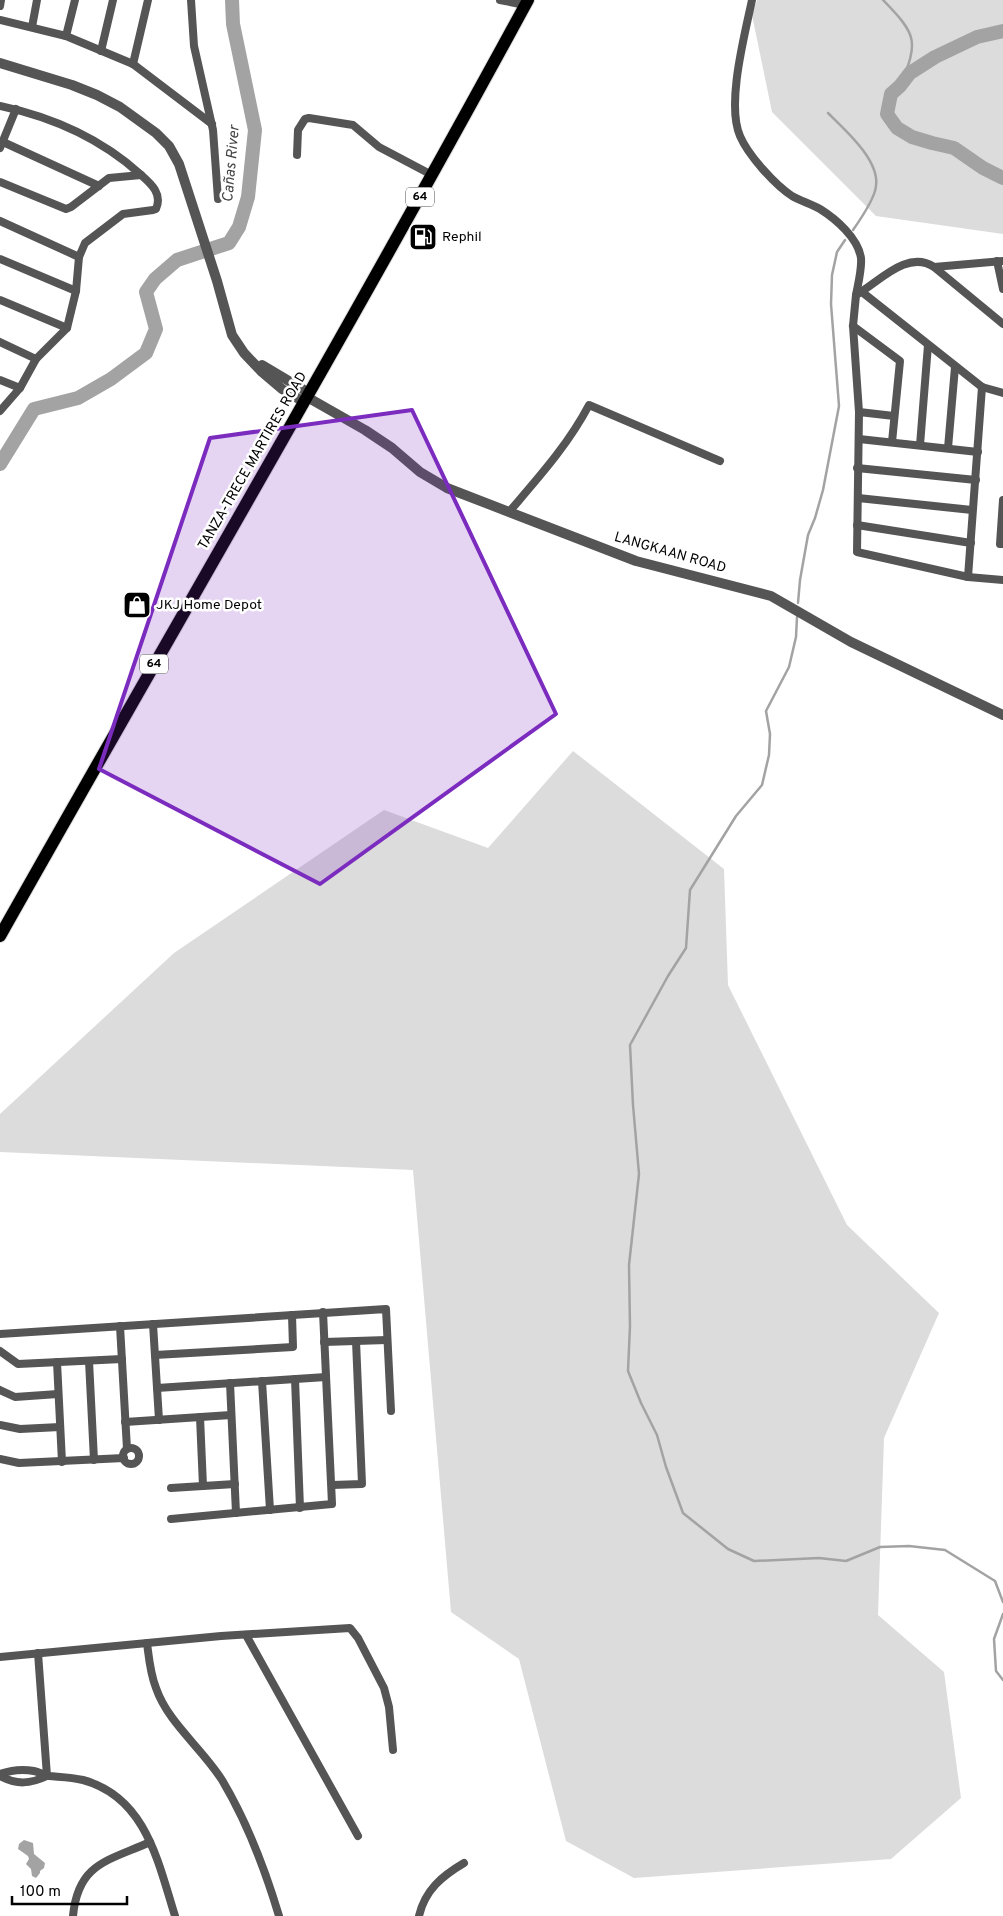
<svg xmlns="http://www.w3.org/2000/svg" width="1003" height="1916" font-family="Overpass,sans-serif">
  <style>
    .green { fill: #dcdcdc }
    .water { fill: #a3a3a3 }
    .lines { fill: none; stroke-linecap: round; stroke-linejoin: round }
    .stream { stroke: #a3a3a3; stroke-width: 2.5 }
    .river { stroke: #a3a3a3; stroke-width: 14 }
    .primary-casing { stroke: #dbdbdb; stroke-width: 14 }
    .minor { stroke: #555; stroke-width: 8 }
    .tertiary { stroke: #555; stroke-width: 10 }
    .primary { stroke: #000; stroke-width: 12 }
    .marked { fill: #7b2cbf; fill-opacity: 0.2; stroke: #7b2cbf; stroke-width: 4; stroke-linejoin: round }
    .labels { text-anchor: middle; dominant-baseline: central; stroke-width: 5; stroke-linejoin: round; paint-order: stroke }
    .shield { fill: #fff; stroke: #4c4c4c; stroke-width: 1 }
    .shield-label { font-size: 12px; font-weight: bold; fill: #000 }
    .poi-label { font-size: 14px; fill: #000; stroke: #fff; text-anchor: start }
    .street-label { font-size: 14px; fill: #000; stroke: #fff }
    .water-label { font-size: 15px; font-style: italic; fill: #444; stroke: #fff }
  </style>
  <rect width="100%" height="100%" fill="#fff"/>
  <g class="green">
    <path d="M757,0h246v234l-127,-18 -104,-104 -20,-97z"/>
    <path d="M573,751l151,118 4,116 119,240 92,88 -55,125 -6,177 66,57 17,126 -70,61 -257,19 -68,-37 -47,-182 -68,-47 -38,-442 -413,-18v-38l174,-161 210,-143 104,38z"/>
  </g>
  <path class="water" d="M24,1840l9,3 1,11 11,9 -1,5 -4,3v2l-4,5 -4,-2 -1,-7 -5,-5 3,-5 -1,-3 -10,-7 1,-5z"/>
  <g class="lines">
    <g class="stream">
      <path d="M883,0c34,35 36,41 17,86"/>
      <path d="M828,113c16,16 52,47 48,73 -1,12 -16,34 -23,44"/>
      <path d="M798,603l2,-23 8,-45 7,-17 8,-28 16,-84 -8,-102 1,-29 5,-23 8,-12"/>
      <path d="M797,617l-1,20 -7,30 -23,44 4,23 -1,21 -7,30 -26,31 -46,74 -4,58 -18,28 -38,69 3,60 6,69 -10,91 1,61 -2,45 13,32 16,32 9,32 17,46 45,36 26,12 65,-3 27,3 34,-14 29,-1 36,4 50,31 8,21"/>
      <path d="M1003,1614l-9,25 2,32 7,9"/>
    </g>
    <g class="river">
      <path d="M1003,31l-26,6 -42,20 -25,16 -10,13 -9,8 -4,20 10,14 15,9 20,6 22,5 29,20 20,10"/>
      <path d="M0,464l34,-55 44,-11 33,-19 35,-26 10,-24 -10,-37 9,-13 22,-19 52,-17 10,-16 9,-30 7,-67 -22,-106 -1,-24"/>
    </g>
    <defs>
      <path id="primary" d="M0,936c176,-312 357,-621 528,-936"/>
    </defs>
    <use href="#primary" class="primary-casing"/>
    <g class="minor">
      <path d="M191,0l3,46 19,84 5,69"/>
      <path d="M500,0l25,5"/>
      <path d="M752,0c-7,34 -26,104 -12,136 8,19 35,49 52,60 9,5 19,8 28,13 16,10 38,29 41,49 1,11 -3,26 -5,37"/>
      <path d="M0,6l1,-6"/>
      <path d="M0,20l66,16 67,28 79,60"/>
      <path d="M32,27l5,-27"/>
      <path d="M66,36l9,-36"/>
      <path d="M101,51l12,-51"/>
      <path d="M133,64l15,-64"/>
      <path d="M0,106c52,11 100,32 140,68 10,9 23,19 16,35l-3,1 -30,4 -38,29 -6,14 -3,34 -9,37 -31,31 -16,29 -20,23"/>
      <path d="M3,142l96,44"/>
      <path d="M0,148l16,-39"/>
      <path d="M297,155l1,-25 7,-11 4,-1 44,7 26,22 53,28"/>
      <path d="M0,182l66,27 5,-2 38,-29 32,-3"/>
      <path d="M0,221l79,36"/>
      <path d="M0,259l76,32"/>
      <path d="M997,261l6,28"/>
      <path d="M1003,261l-69,6c-27,-18 -56,16 -78,28l-3,31 6,86 -2,140 111,25 35,3"/>
      <path d="M934,267l69,57"/>
      <path d="M862,292l120,95 21,6"/>
      <path d="M0,300l67,28"/>
      <path d="M853,326l47,35 -8,81"/>
      <path d="M0,342l36,17"/>
      <path d="M0,380l20,8"/>
      <path d="M859,412l35,4"/>
      <path d="M859,439l119,13"/>
      <path d="M920,445l8,-100"/>
      <path d="M948,448l7,-81"/>
      <path d="M857,468l119,12"/>
      <path d="M858,498l114,12"/>
      <path d="M1003,500l-3,44h3"/>
      <path d="M509,512c29,-34 59,-67 80,-107l131,56"/>
      <path d="M857,525l114,18"/>
      <path d="M968,577l14,-190"/>
      <path d="M153,1324l6,96"/>
      <path d="M120,1326l7,123"/>
      <path d="M0,1334l386,-25 5,102"/>
      <path d="M324,1342l63,-2"/>
      <path d="M0,1351l18,13 104,-5"/>
      <path d="M155,1355l138,-8 -1,-32"/>
      <path d="M89,1361l5,99"/>
      <path d="M57,1362l5,100"/>
      <path d="M295,1379l5,129"/>
      <path d="M262,1381l8,129"/>
      <path d="M230,1383l6,130"/>
      <path d="M157,1388l169,-11"/>
      <path d="M0,1390l15,7 43,-3"/>
      <path d="M200,1417l3,69"/>
      <path d="M125,1422l106,-7"/>
      <path d="M0,1425l20,4 40,-2"/>
      <circle cx="131" cy="1456" r="8"/>
      <path d="M0,1459l19,4 105,-5"/>
      <path d="M332,1485l30,-1 -6,-143"/>
      <path d="M171,1488l64,-4"/>
      <path d="M171,1519l161,-15 -9,-192"/>
      <path d="M246,1635l112,201"/>
      <path d="M147,1643c2,15 3,30 9,45 12,35 46,60 66,92 25,42 43,89 57,136"/>
      <path d="M38,1653l9,123"/>
      <path d="M0,1657l221,-21 129,-8 8,10 26,50 5,19 4,43"/>
      <path d="M0,1774c11,-4 23,-5 34,-3 5,1 10,4 15,5 11,1 22,1 34,4 63,17 75,82 92,136"/>
      <path d="M0,1776c17,9 30,8 47,0"/>
      <path d="M73,1916c5,-53 35,-55 77,-74"/>
      <path d="M419,1916c6,-26 23,-40 45,-53"/>
    </g>
    <g class="tertiary">
      <path d="M0,63l72,22 25,10 23,12 36,26 13,13 10,18 38,117 15,54 12,18 18,19 20,17 22,13"/>
      <path d="M262,365l47,28"/>
      <path d="M307,397l58,33 27,18 28,24 27,16 189,73 135,35 80,46 152,73"/>
    </g>
    <use href="#primary" class="primary"/>
  </g>
  <path class="marked" d="M412,410l144,304 -236,170 -221,-115 111,-331z"/>
  <defs>
    <symbol id="fuel-square" viewBox="-11 -11 22 22"><rect x="-9" y="-9" width="18" height="18" rx="4" fill="#000" stroke="#fff"/><path d="M-5.5-6h7V0h2V4h1.3V-2.5L3-4.5l.8-.8L6-3V5H2.5V1h-1V6h-7ZM-4.2-4.7v3.2H.2V-4.7Z" fill="#fff"/></symbol>
    <symbol id="shop-square" viewBox="-11 -11 22 22"><rect x="-9" y="-9" width="18" height="18" rx="4" fill="#000" stroke="#fff"/><path d="M-5-2.5h2.3a2.7 3.5 0 0 1 5.4 0H5L5.5 6h-11ZM-1.5-2.5h3a1.5 2.3 0 0 0-3 0Z" fill="#fff"/></symbol>
  </defs>
  <g fill-rule="evenodd">
    <use href="#fuel-square" x="407" y="221" width="32" height="32"/>
    <use href="#shop-square" x="121" y="589" width="32" height="32"/>
  </g>
  <g class="labels">
    <g class="shield">
      <rect x="406" y="187.5" width="28" height="19" rx="4"/>
      <rect x="140" y="654.5" width="28" height="19" rx="4"/>
    </g>
    <g class="shield-label">
      <text x="420" y="197">64</text>
      <text x="154" y="664">64</text>
    </g>
    <g class="poi-label">
      <text x="442" y="237">Rephil</text>
      <text x="156" y="605">JKJ Home Depot</text>
    </g>
    <g class="street-label">
      <text transform="translate(253 461) rotate(-60)">TANZA-TRECE MARTIRES ROAD</text>
      <text transform="translate(670 553) rotate(16)">LANGKAAN ROAD</text>
    </g>
    <g class="water-label">
      <text transform="translate(232 164) rotate(-85)">Cañas River</text>
    </g>
  </g>
  <path d="M12 1896v8h115v-8" fill="none" stroke="#000000" stroke-width="2.5"/>
  <text x="20" y="1896" font-size="15" fill="#000000" stroke="#ffffff" stroke-width="4" paint-order="stroke">100 m</text>
</svg>
